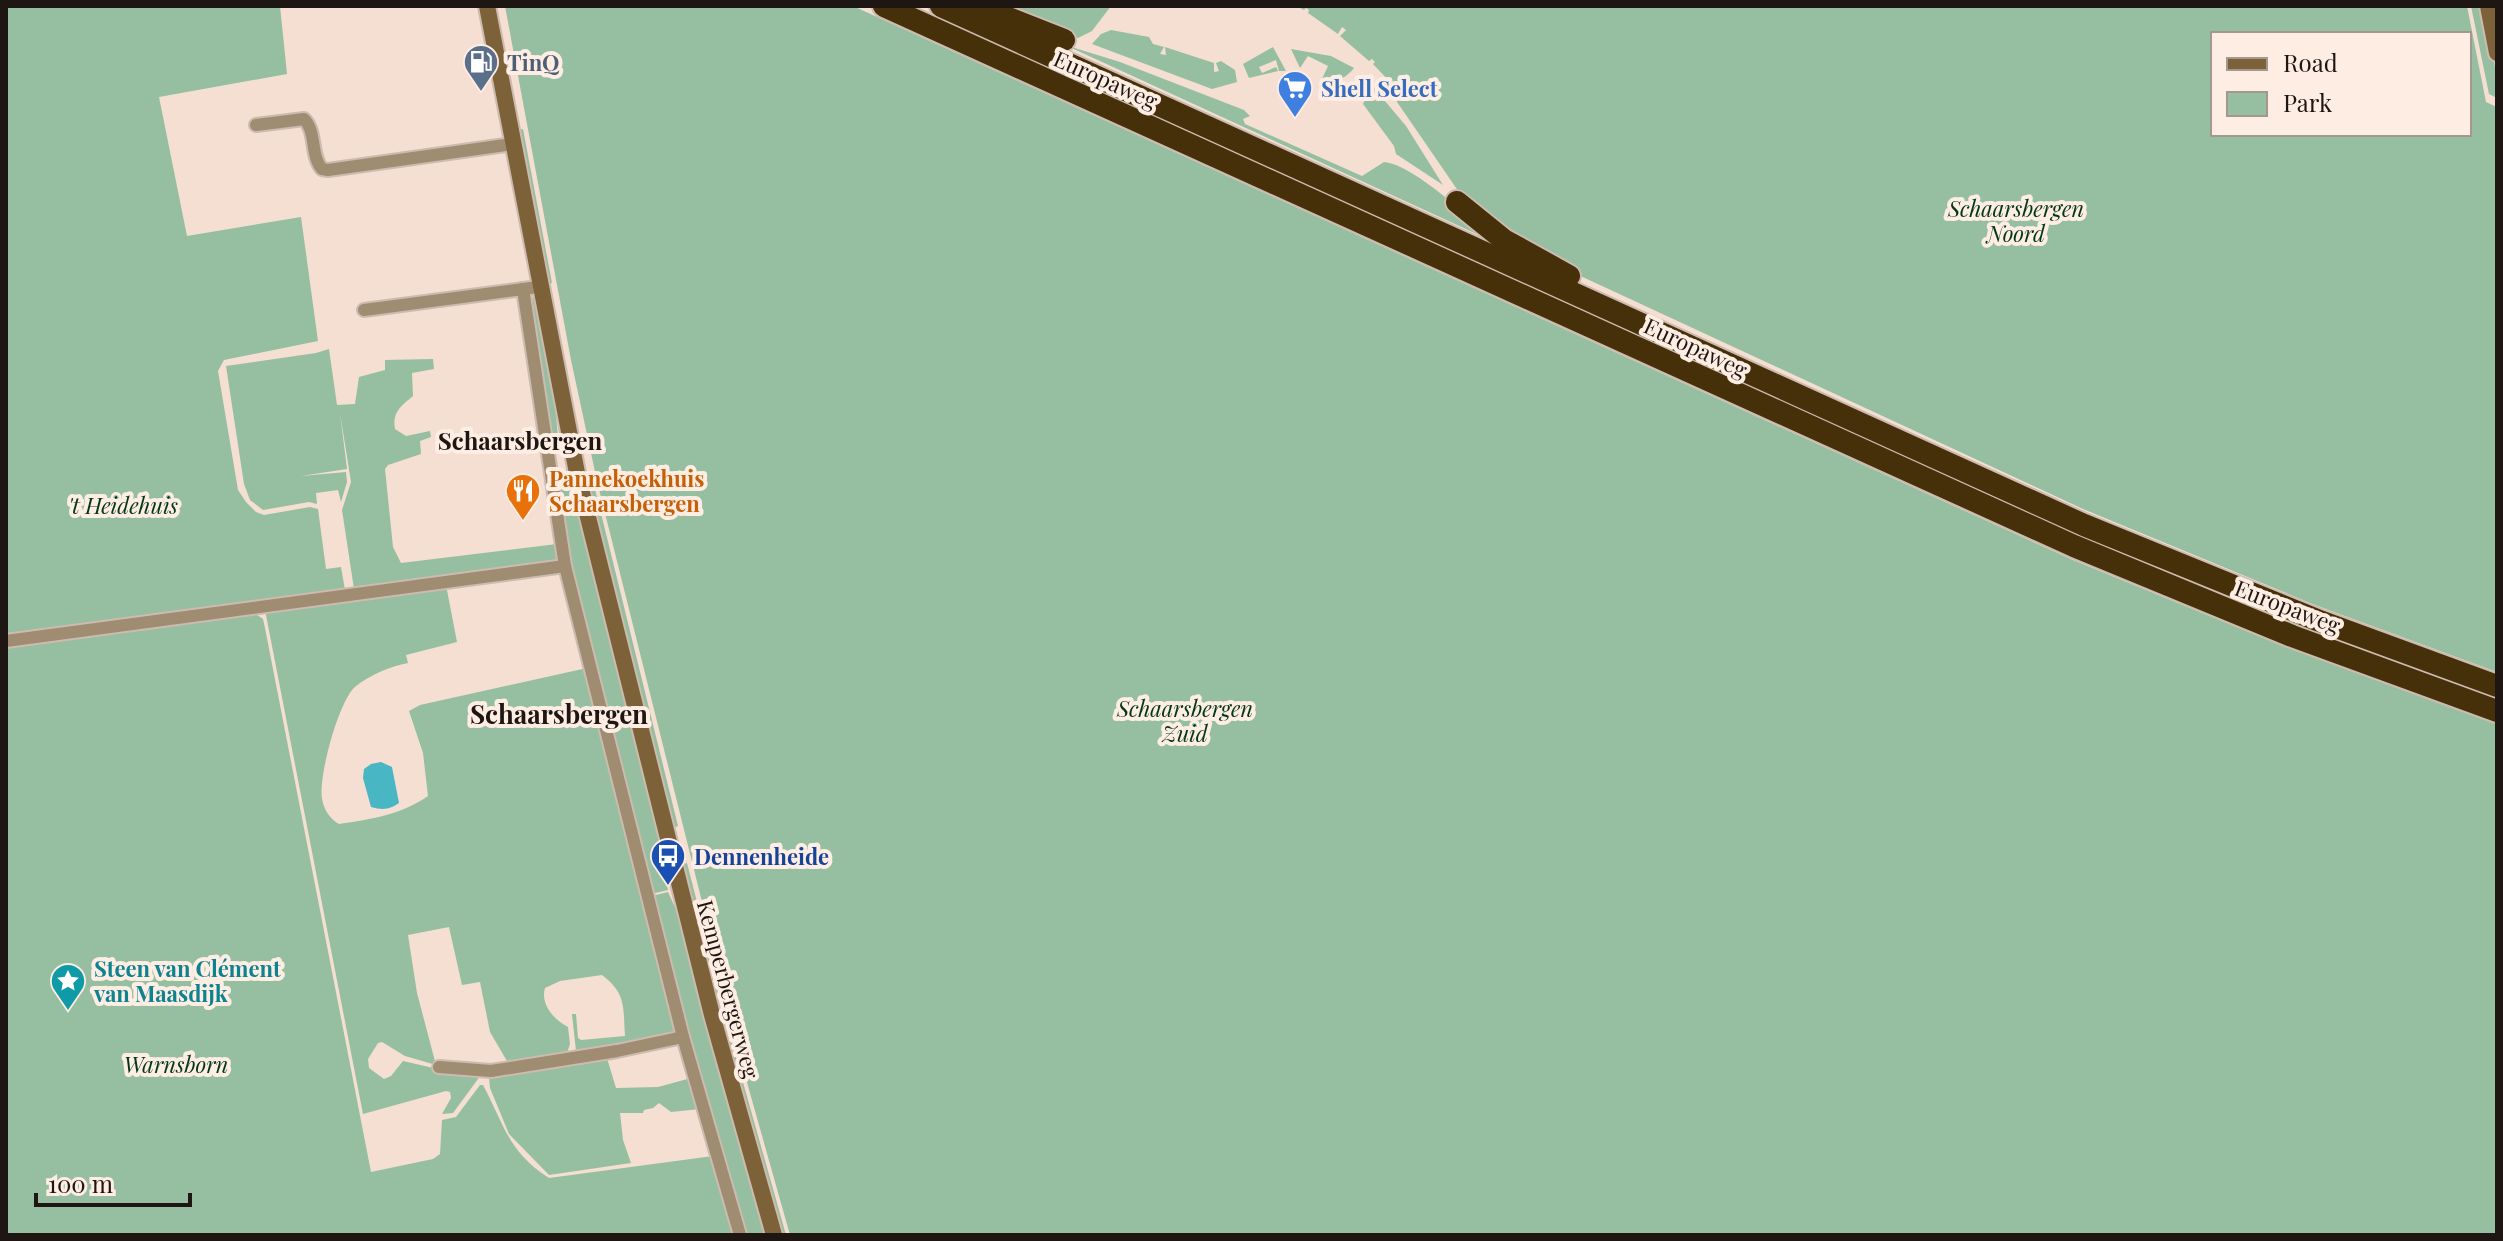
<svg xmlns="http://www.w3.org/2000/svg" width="2503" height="1241" font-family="'Playfair Display',serif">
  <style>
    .green { fill: #95bfa0; fill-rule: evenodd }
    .water { fill: #49b6c4 }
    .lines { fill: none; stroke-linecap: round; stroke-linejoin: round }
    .minor-casing { stroke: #cdbbaf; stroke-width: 16 }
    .secondary-casing { stroke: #cdbbaf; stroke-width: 20 }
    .motorway-casing { stroke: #cdbbaf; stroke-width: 26 }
    .minor { stroke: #9f8c71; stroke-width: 12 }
    .secondary { stroke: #7d6239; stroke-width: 16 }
    .motorway { stroke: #45300a; stroke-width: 22 }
    .labels { text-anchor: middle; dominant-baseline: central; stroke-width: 8; stroke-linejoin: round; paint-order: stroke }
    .service-label { font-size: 22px; font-weight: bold; fill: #4e5e75; stroke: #feede3; text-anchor: start }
    .street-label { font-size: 22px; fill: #1e1612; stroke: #feede3 }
    .shop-label { font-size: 22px; font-weight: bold; fill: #366cbe; stroke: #feede3; text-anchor: start }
    .park-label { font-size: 22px; font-style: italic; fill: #003718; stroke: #feede3 }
    .food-label { font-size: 22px; font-weight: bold; fill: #c56008; stroke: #feede3; text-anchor: start }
    .transit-label { font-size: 22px; font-weight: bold; fill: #164399; stroke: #feede3; text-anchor: start }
    .culture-label { font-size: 22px; font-weight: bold; fill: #0d838f; stroke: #feede3; text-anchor: start }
    .neighbourhood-label { font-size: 24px; font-weight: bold; fill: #1e1612; stroke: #feede3 }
    .quarter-label { font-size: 26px; font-weight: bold; fill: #1e1612; stroke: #feede3 }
  </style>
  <rect width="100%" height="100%" fill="#f4dfd2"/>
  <g class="green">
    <path d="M6,6h274l7,68 -128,23 28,139 114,-19 17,124 -94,19 -6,11 20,119 8,12 10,10 8,3 46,-8 8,2 8,60 15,-2 4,23 -339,48z"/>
    <path d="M505,6h348l1220,554 205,84 219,80v511h-1707l-42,-149 -151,-605 -26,-121z"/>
    <path d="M990,6h121l-19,25 -14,7z"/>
    <path d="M1296,6h1171l19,96 11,5v565l-182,-67 -232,-96 -537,-249 -83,-62 -68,-99 1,-3 12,-2 -2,-5 -11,5 -1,-8 -21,-22 2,-2 -3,-3 -3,2 -29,-25 6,-6 -4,-3 -4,7 -30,-21 1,-3 -3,-2 -2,2zM2213,34h256v100h-256z"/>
    <path d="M2471,6h12l14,71 -2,20 -6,-3z"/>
    <path d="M1111,30l38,7 4,7 11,3 -4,7 6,1 -1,-8 49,16v9l5,-1 -3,-8 5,-2 14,9 2,12 -25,7 -120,-45 9,-10z"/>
    <path d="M1065,45l55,17 124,48 6,6 -7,3 2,5 117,52 22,-14c32,3 92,63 121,85z"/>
    <path d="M1273,47l13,24h-7l-3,-11 -17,7 3,6 14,-6 2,4 -29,7 -6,-14z"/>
    <path d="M1291,49l40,7 23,12c-7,9 -21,18 -33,13l7,-15 -20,-10 -8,12z"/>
    <path d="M1363,75l43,51 37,59 -47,-31 -2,-8 -31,-42 3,-7 -3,-2z"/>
    <path d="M523,129l29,154 -8,2 -29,-154z"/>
    <path d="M532,297l5,3 17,94 5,53 -9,2z"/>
    <path d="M329,349l8,56 18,-1 4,-27 26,-7v-10l48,-1 1,10 -22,4 1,23c-12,10 -21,16 -18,33l11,7 24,-5 1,6 -11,4 1,13 -33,11 -3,4 8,78 8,16 156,-19 4,18 -207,27 -12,-79 9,-28 -11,-69 7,56 -46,7 45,-4 1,10 -6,20 -3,-12 -22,3 1,11 -8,-2 -46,8 -13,-10 -6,-16 -18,-118 90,-13z"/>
    <path d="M567,480l5,1 91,361 5,48 -17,4 -82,-328 -13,-81 3,-4z"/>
    <path d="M595,489l83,337 -5,2 -86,-336z"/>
    <path d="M446,585l11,57 -51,13 2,8c-17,3 -38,12 -52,23 -17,13 -38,91 -34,113 2,11 8,20 17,25 33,-5 61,-9 89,-28l-5,-43 -14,-42 11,-6 167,-37 90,360 -3,9 -93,16 -5,-2 -4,-37h4l2,24 3,2 44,-4c-2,-28 2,-42 -23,-61l-42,6 -15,7c-5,16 9,32 23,39l2,17 -4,12 -55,7 -4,-2 -17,-29 -10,-50 -18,3 -13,-58 -41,8 9,58 19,72 -31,-9 -23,-14 -4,1 -10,16 1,9 15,11 7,-3 12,-15 52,12 23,2v4l-25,34 -11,1 9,-16 -1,-6 -4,-1 -83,23 -98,-504z"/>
    <path d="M253,612l10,7 2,9 106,544 62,-13 7,-5 2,-34 14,-3 24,-32h3c21,39 25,67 66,93l164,-22 23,79h-730v-591z"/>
    <path d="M687,863l57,223 42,149h-7l-91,-333 -4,-38z"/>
    <path d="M668,892l16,35 84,308h-25l-56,-201 -35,-138z"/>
    <path d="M606,1055l10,33 42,-1 33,-9 9,31 -29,3 -12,-9 -6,5 -9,2 -1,3h-23l3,27 8,23 -82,12 -40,-41 -19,-46 -1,-11 5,-3z"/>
  </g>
  <path class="water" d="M381,762l11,5 7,36c-10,7 -17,7 -28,4l-8,-29 1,-9 7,-5z"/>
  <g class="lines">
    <defs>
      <g id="minor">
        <path d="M256,125l48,-6c13,13 6,36 18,50l6,1 185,-26"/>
        <path d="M523,289l42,277 118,471 57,198"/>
        <path d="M364,310l167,-22"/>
        <path d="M6,641l559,-75"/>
        <path d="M439,1067l52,4 126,-20 66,-14"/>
      </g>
      <g id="secondary">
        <path d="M487,6l90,467 135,542 62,220"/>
        <path d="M2488,6l9,47"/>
      </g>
      <g id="motorway">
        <path d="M884,6l1190,540 218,90 205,75"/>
        <path d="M941,6l1143,519 233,95 180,66"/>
        <path d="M978,6l86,34"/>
        <path d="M1457,202l47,38 65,36"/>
      </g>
    </defs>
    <use href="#minor" class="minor-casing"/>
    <use href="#secondary" class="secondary-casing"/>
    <use href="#motorway" class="motorway-casing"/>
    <use href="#minor" class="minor"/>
    <use href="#secondary" class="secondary"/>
    <use href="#motorway" class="motorway"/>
  </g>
  <defs>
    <symbol id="fuel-pin" viewBox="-11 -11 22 30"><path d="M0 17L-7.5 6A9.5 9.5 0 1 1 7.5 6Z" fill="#5c6f8a" stroke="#feede3"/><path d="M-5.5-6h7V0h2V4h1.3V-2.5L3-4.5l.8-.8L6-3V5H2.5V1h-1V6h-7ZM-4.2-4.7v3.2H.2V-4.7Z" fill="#fff"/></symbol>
    <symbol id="supermarket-pin" viewBox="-11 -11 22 30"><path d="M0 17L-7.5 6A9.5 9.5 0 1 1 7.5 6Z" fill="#3f7fe0" stroke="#feede3"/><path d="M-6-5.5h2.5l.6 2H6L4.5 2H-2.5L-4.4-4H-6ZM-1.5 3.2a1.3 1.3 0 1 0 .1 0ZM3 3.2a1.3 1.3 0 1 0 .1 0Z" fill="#fff"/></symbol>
    <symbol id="restaurant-pin" viewBox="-11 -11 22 30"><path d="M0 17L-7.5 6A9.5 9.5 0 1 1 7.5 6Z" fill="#e8710a" stroke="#feede3"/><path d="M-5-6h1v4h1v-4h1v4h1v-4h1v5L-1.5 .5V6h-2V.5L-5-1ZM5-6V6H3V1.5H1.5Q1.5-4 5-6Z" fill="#fff"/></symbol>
    <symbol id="bus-pin" viewBox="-11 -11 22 30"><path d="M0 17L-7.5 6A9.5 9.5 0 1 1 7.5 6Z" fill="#1a4fb4" stroke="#feede3"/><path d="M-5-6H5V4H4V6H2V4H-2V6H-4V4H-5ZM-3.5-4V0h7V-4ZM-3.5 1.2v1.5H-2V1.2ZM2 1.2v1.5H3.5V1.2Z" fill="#fff"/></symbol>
    <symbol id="sight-pin" viewBox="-11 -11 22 30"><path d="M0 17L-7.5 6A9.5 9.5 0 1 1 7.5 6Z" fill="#0f9aa8" stroke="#feede3"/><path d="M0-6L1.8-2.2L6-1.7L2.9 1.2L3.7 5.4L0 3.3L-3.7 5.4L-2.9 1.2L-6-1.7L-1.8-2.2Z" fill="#fff"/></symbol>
  </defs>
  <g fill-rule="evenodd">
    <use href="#fuel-pin" x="461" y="42" width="40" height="54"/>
    <use href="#supermarket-pin" x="1275" y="68" width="40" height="54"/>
    <use href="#restaurant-pin" x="503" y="471" width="40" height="54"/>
    <use href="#bus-pin" x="648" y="836" width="40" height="54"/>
    <use href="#sight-pin" x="48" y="961" width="40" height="54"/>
  </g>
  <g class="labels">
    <g class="service-label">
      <text x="507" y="62">TinQ</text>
    </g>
    <g class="street-label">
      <text transform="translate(1106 79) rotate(24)">Europaweg</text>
      <text transform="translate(1696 347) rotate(25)">Europaweg</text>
      <text transform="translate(2288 606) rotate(21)">Europaweg</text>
      <text transform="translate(729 989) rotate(75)">Kemperbergerweg</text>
    </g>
    <g class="shop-label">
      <text x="1321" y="88">Shell Select</text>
    </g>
    <g class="park-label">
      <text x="2016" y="208">Schaarsbergen<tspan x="2016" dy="25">Noord</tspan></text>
      <text x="123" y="505">'t Heidehuis</text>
      <text x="1185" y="708">Schaarsbergen<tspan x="1185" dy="25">Zuid</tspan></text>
      <text x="176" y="1064">Warnsborn</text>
    </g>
    <g class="food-label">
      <text x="549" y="478">Pannekoekhuis<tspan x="549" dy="25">Schaarsbergen</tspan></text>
    </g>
    <g class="transit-label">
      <text x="694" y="856">Dennenheide</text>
    </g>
    <g class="culture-label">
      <text x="94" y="968">Steen van Clément<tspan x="94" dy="25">van Maasdijk</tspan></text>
    </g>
    <g class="neighbourhood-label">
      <text x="520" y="440">Schaarsbergen</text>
    </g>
    <g class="quarter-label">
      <text x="559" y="713">Schaarsbergen</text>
    </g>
  </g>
  <rect width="2503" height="1241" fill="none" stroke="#1e1612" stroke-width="16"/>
  <rect x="2211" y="32" width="260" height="104" fill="#feede3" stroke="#a4978f" stroke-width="2"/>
  <rect x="2227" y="58" width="40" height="12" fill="#7d6239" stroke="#a4978f" stroke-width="2"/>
  <text x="2283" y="72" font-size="24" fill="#1e1612">Road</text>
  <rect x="2227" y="92" width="40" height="24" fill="#95bfa0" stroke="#a4978f" stroke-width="2"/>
  <text x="2283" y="112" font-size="24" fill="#1e1612">Park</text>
  <path d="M36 1193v12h154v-12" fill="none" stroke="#1e1612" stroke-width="4"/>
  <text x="48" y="1193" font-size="24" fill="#1e1612" stroke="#feede3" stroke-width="6" paint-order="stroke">100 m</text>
</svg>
